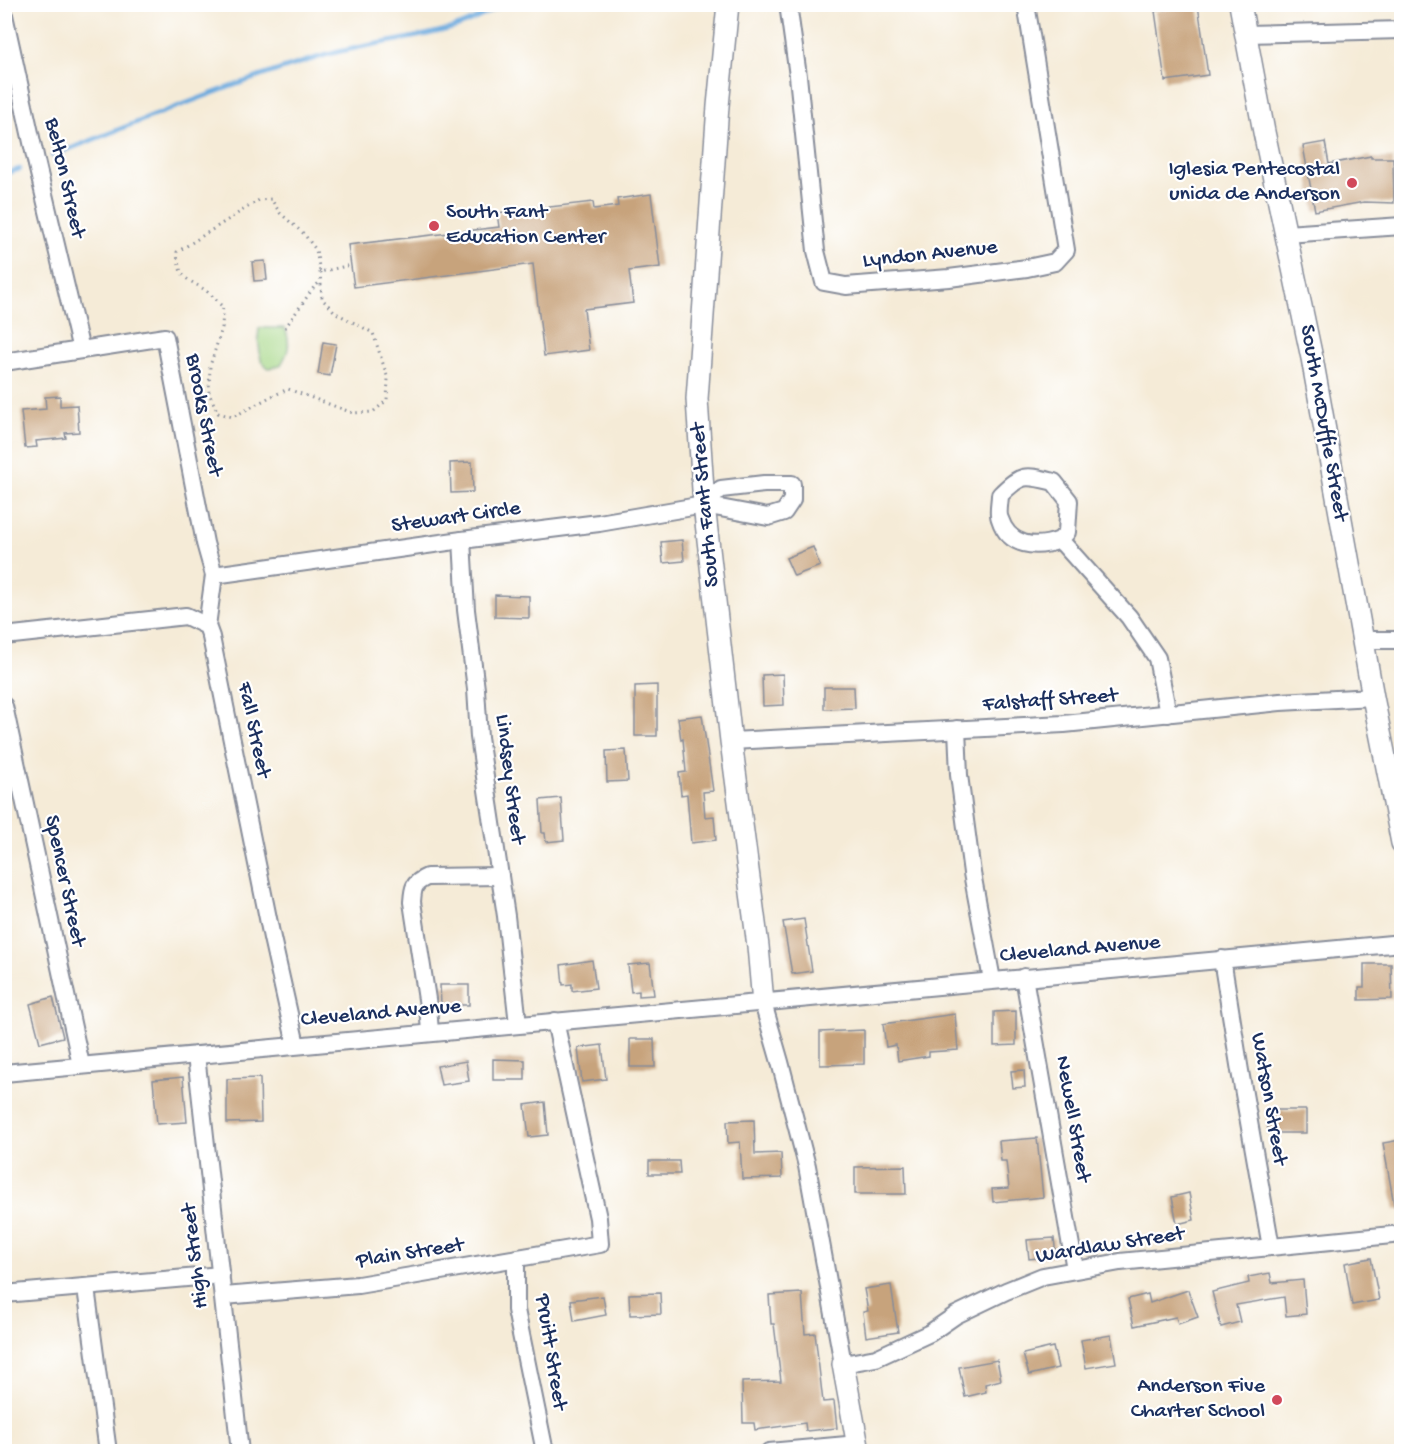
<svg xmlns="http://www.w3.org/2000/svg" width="1406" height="1456" font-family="'Gochi Hand',sans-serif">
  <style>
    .green { fill: #a5d786; stroke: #608372; stroke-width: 1.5 }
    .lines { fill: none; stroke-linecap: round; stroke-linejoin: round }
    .stream { stroke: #6caade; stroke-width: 4.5 }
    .building { fill: #c7a37c }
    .minor-casing { stroke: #888d9a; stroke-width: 20 }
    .tertiary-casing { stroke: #888d9a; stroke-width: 24 }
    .path { stroke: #888d9a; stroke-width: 3; stroke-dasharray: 1.5 4.5; stroke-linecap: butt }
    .minor { stroke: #fff; stroke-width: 16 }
    .tertiary { stroke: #fff; stroke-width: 21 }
    .poi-dot { fill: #d1495b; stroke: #fff; stroke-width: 2 }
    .labels { text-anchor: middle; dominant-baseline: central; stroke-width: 4.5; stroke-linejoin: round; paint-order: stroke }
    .poi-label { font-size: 22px; fill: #1b2f5e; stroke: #fff; text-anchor: end }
    .street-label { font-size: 22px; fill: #1b2f5e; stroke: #fff }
  </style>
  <rect width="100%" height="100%" fill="#fff"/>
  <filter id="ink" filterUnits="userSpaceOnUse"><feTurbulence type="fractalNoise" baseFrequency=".0167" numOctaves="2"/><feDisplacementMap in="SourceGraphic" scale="12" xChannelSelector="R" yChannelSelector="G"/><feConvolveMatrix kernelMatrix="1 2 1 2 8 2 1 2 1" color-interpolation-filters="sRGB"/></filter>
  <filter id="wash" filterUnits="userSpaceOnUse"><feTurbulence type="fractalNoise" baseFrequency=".008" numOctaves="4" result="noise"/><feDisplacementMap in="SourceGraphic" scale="24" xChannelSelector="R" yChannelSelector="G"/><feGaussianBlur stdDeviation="1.35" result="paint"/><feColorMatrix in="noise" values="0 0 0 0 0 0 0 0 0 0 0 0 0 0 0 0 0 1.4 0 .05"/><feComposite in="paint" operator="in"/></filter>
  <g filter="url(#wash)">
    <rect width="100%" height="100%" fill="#f5ebd7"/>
    <path class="green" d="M285,328c6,16 4,24 -5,38l-12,2 -7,-7 -3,-23 1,-10z"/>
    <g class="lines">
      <g class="stream">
        <path d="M52,156c90,-36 181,-73 274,-101 43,-12 87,-15 130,-28 18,-6 32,-15 49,-23"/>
        <path d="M4,174l16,-5"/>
      </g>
    </g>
    <g id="blocks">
      <g class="building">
        <path d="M1198,5l10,70 -43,6 -10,-70z"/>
        <path d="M1325,142l4,22 42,-8v2h22l1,45 -30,-1 -49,9 -12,-65z"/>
        <path d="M651,194l9,73 -31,4 4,32 -49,6 5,41 -45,6 -11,-92 -179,23 -6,-42 151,-18 -2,-14 96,-11 1,7 24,-3 -1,-7z"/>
        <path d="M265,261l2,19 -13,1 -2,-19z"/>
        <path d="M323,342l13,2 -6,32 -12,-2z"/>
        <path d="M60,396v10l17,-1 2,27 -14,1 1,5 -30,3 1,6 -12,1 -4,-37 25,-2 -1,-12z"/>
        <path d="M472,462l1,30 -22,1 -1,-30z"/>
        <path d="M682,540l2,21 -21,2 -2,-21z"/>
        <path d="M813,547l7,19 -26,10 -8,-18z"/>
        <path d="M495,595l34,1v22l-34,-1z"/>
        <path d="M783,674l1,31 -21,1 -1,-31z"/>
        <path d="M657,685v51h-22v-50z"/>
        <path d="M824,687h30l1,21 -31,1z"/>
        <path d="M702,715l11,76 -10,1 2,25 9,-1 2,24 -25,3 -4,-49 -6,1 -2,-22 7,-1 -3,-33 -2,1 -3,-22z"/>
        <path d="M626,750l2,31 -21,1 -1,-31z"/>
        <path d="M561,798l3,42 -18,2 -1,-9h-3l-2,-33z"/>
        <path d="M804,919l8,52 -20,3 -9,-52z"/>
        <path d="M592,960l4,28 -24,3v-7l-9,1 -2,-20z"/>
        <path d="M650,963l4,32 -15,1v-5l-8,1 -3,-27z"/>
        <path d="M1364,964h27l1,35 -33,1v-13h5z"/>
        <path d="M440,985h29v20h-28z"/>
        <path d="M53,997l10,40 -23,6 -10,-39z"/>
        <path d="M1016,1011v34l-22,1v-34z"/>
        <path d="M955,1014l3,36 -29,2v4l-31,5 -2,-16 -10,2 -3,-23z"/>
        <path d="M864,1030v34l-44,1v-33z"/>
        <path d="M630,1039h24l1,28h-25z"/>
        <path d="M602,1045l4,34 -24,3 -4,-34z"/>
        <path d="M493,1059l32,1v20h-32z"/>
        <path d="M466,1061l3,20 -28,4 -4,-19z"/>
        <path d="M1024,1070l1,17 -12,1 -2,-17z"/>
        <path d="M183,1077l4,45 -30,2 -4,-44z"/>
        <path d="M260,1078l1,44 -34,1v-44z"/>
        <path d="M545,1102l3,33 -19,2 -4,-32z"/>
        <path d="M1267,1110h39v23h-38z"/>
        <path d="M754,1120l1,34 26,-1 1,25 -40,1 -2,-37 -12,1 -1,-22z"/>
        <path d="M1037,1138l6,59 -50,5 -1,-13 17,-1 -3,-27h-5l-2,-20z"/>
        <path d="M1401,1140v69l-6,1 -12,-67z"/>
        <path d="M649,1161h30l1,13h-31z"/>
        <path d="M905,1166l1,28h-51v-27z"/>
        <path d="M1189,1193l5,27 -17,4 -5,-27z"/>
        <path d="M1054,1238l2,18 -27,3 -2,-19z"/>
        <path d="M1371,1258l8,42 -27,5 -7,-42z"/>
        <path d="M1270,1273l2,10 31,-3 3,34 -20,2 -2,-19 -48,8 4,17 -19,5 -9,-35 37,-9 -1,-6z"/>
        <path d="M891,1285l7,47 -32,5 -3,-25 5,-1 -4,-22z"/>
        <path d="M1188,1290l10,27 -20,7 -2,-7 -42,9 -6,-27 20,-5 2,9z"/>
        <path d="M660,1293l1,21 -31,1 -1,-21z"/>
        <path d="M802,1293l3,41 10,-1 8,69 11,-1 3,27 -31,3 -1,-8 -50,7 -1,-7h-11l-1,-41 39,-1 -7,-57h-3l-2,-29z"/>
        <path d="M603,1296l3,19 -32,6 -3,-21z"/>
        <path d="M1111,1335l5,28 -30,5 -5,-28z"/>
        <path d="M1053,1347l5,21 -29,7 -6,-21z"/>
        <path d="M997,1360l4,20 -16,4 1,8 -21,5 -6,-30z"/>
      </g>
    </g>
  </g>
  <g filter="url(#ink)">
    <use href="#blocks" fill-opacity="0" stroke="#888d9a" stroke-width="1.5"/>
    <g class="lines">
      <defs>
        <g id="minor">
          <path d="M788,4l10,72 18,175 8,31 22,4 103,-8 78,-10 28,-6 11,-12 -40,-246"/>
          <path d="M4,15l33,150 44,185"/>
          <path d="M1245,34l157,-4"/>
          <path d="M1286,234l116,-8"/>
          <path d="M4,362l161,-25 40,206 9,32 -7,51"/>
          <path d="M462,540l4,70 10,79 3,48 27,179 12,108"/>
          <path d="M1060,540l7,-8 2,-31 -15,-19c-29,-7 -32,-9 -54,13 0,7 -3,18 0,24 9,28 36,30 60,21l69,77 28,41 11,56"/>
          <path d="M214,575l248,-35 137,-17 105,-18 64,12 16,-5 8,-12v-16h-28l-43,5 -17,16"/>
          <path d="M4,636l182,-20 21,10 4,11 61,301 24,107"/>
          <path d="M1362,640h40"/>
          <path d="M4,706l77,359"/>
          <path d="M957,729l2,46 13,98 20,107"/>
          <path d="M731,741l333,-17 216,-22 93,-5"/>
          <path d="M1222,959l18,112 31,176"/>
          <path d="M1024,977l51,292"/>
          <path d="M763,1003l17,59 27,104 36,198 33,-6 54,-25 26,-18 50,-24 37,-15 77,-14 282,-28"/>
          <path d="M430,1032l-2,-26 -16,-104c1,-14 1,-19 15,-25l73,-1"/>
          <path d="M196,1055l44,397"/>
          <path d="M4,1073l1398,-130"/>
          <path d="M516,1260v50l29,142"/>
          <path d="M86,1288l22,164"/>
          <path d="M4,1294l217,-19"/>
          <path d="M224,1296l134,-11 242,-41 -2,-26 -43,-197"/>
          <path d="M769,1452l89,-8"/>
        </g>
        <g id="tertiary">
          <path d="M728,4l-10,102 -21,293 7,106 27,236 27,205 5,57"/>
          <path d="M1240,4l24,128 48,226 61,339 29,146"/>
          <path d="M843,1364l16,88"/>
        </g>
      </defs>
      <use href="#minor" class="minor-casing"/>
      <use href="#tertiary" class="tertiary-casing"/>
      <g class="path">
        <path d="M320,272l2,27 14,14 37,20 15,46 -1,21 -14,12 -20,1 -65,-24 -18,8 -37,20 -15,-4 -9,-20 1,-27 12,-38 1,-21c-5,-4 -9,-10 -14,-14 -19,-15 -30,-10 -32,-41l82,-52 12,-1 9,14 24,21 12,16 4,22 31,-7"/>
        <path d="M285,328l29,-41 6,-5"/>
      </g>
      <use href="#minor" class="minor"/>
      <use href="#tertiary" class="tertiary"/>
    </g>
  </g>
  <g class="poi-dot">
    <circle cx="1352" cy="183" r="6"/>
    <circle cx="434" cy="226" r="6"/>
    <circle cx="1277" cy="1400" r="6"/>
  </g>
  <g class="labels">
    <g class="poi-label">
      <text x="1340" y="170">Iglesia Pentecostal<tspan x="1340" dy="25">unida de Anderson</tspan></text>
      <text x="446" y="213" text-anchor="start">South Fant<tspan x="446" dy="25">Education Center</tspan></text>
      <text x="1265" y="1387">Anderson Five<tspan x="1265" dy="25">Charter School</tspan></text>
    </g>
    <g class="street-label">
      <text transform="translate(64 178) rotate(77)">Belton Street</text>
      <text transform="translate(930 255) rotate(-6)">Lyndon Avenue</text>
      <text transform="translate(203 415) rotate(79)">Brooks Street</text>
      <text transform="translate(1323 423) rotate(80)">South McDuffie Street</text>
      <text transform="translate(706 505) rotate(-95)">South Fant Street</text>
      <text transform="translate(456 518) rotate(-8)">Stewart Circle</text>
      <text transform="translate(1050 701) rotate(-4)">Falstaff Street</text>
      <text transform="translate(253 730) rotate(78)">Fall Street</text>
      <text transform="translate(509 779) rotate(83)">Lindsey Street</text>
      <text transform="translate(64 881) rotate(78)">Spencer Street</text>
      <text transform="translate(1080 950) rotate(-5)">Cleveland Avenue</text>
      <text transform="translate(381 1014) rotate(-5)">Cleveland Avenue</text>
      <text transform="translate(1268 1099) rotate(80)">Watson Street</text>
      <text transform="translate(1072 1119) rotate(80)">Newell Street</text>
      <text transform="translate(1110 1246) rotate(-9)">Wardlaw Street</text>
      <text transform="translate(410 1254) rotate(-9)">Plain Street</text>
      <text transform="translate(196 1256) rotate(-97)">High Street</text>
      <text transform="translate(550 1352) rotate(81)">Pruitt Street</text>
    </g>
  </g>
  <rect width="1406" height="1456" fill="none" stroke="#fff" stroke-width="24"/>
</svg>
